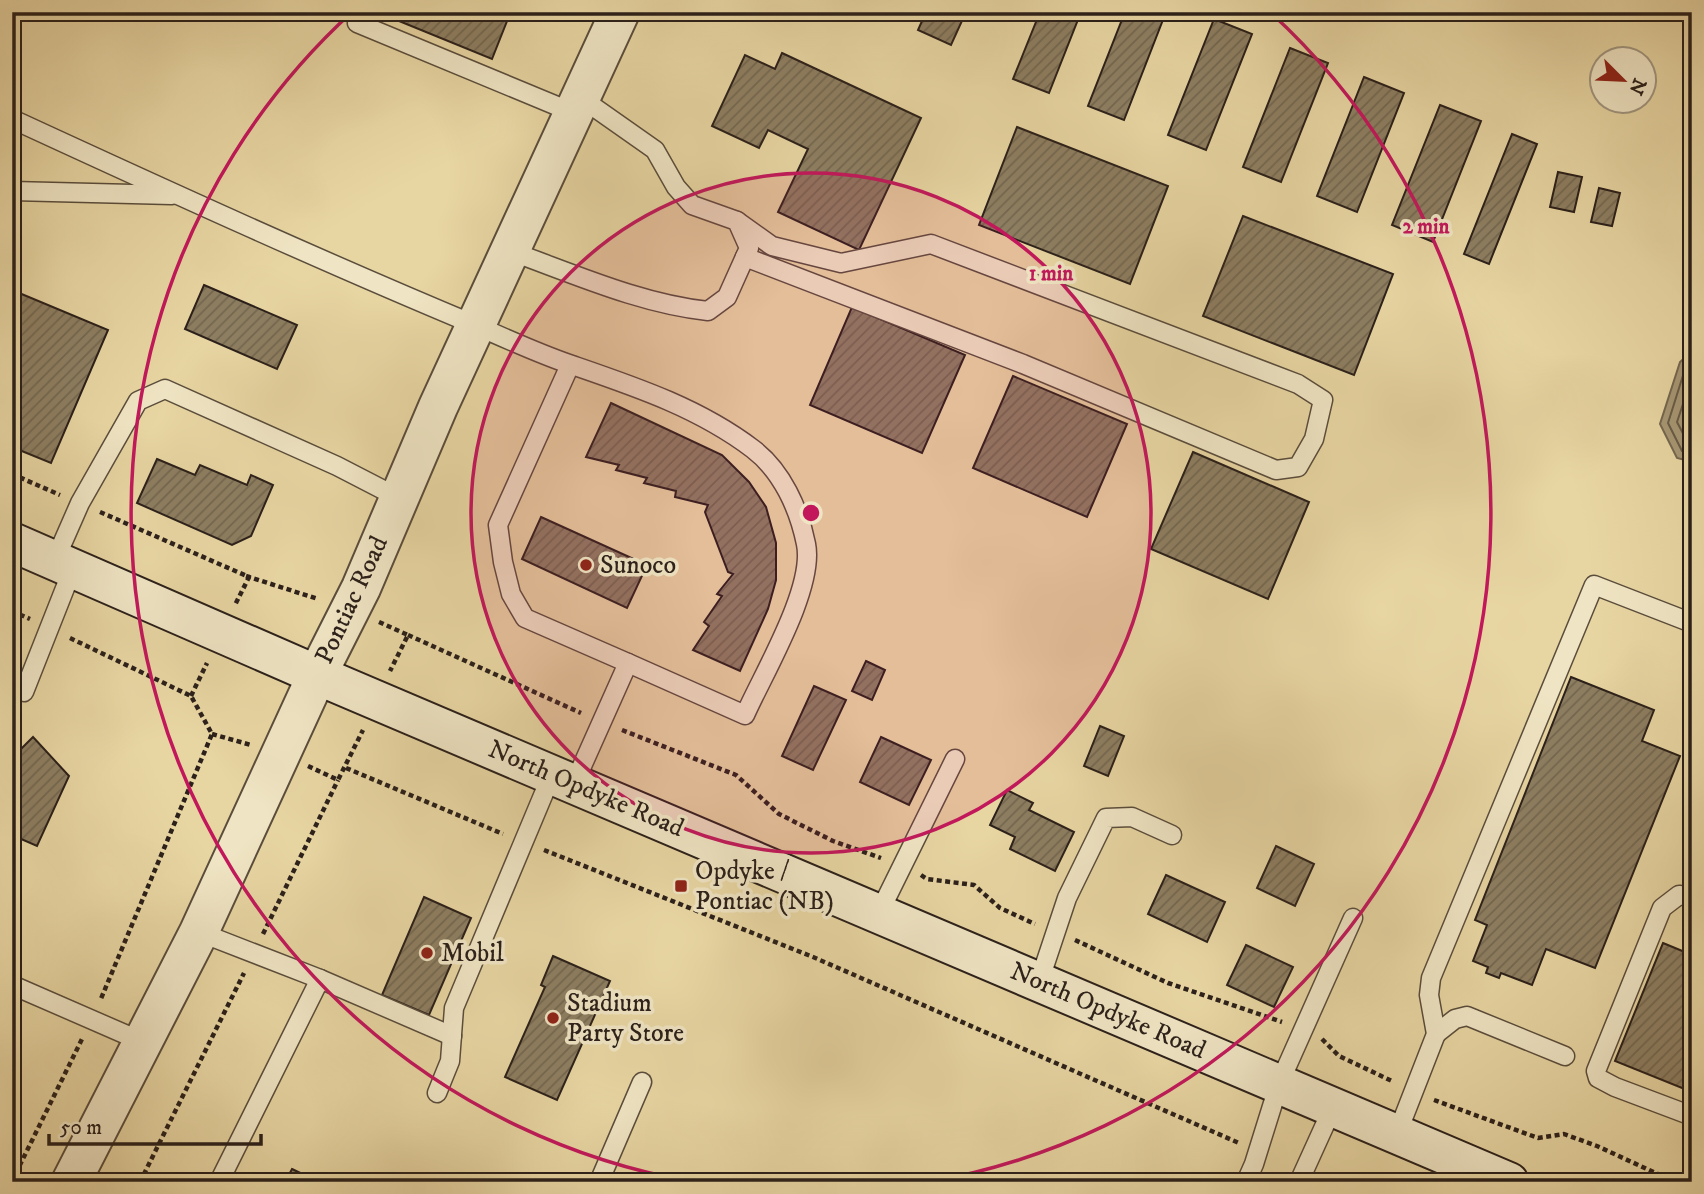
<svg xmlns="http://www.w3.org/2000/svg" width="1704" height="1194" font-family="'IM FELL DW Pica',serif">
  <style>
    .water { fill: #a79774; stroke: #756750; stroke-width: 2 }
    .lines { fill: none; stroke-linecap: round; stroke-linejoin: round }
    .shore { stroke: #695c47; stroke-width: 2 }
    .building { fill: url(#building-hatch); stroke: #2b201a; stroke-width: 2 }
    .service-casing { stroke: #5a4d3c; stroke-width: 21 }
    .tertiary-casing { stroke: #5a4d3c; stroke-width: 42 }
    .secondary-casing { stroke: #2b201a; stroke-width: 42 }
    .path { stroke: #2b201a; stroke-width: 4.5; stroke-dasharray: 5 3.5; stroke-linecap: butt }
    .service { stroke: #efe4c3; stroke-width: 18 }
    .tertiary { stroke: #efe4c3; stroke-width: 38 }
    .secondary { stroke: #efe4c3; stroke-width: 38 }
    .ring { fill: none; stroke: #c2185b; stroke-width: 3.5 }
    .poi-dot { fill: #8f2418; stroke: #efe4c3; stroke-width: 2.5 }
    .labels { text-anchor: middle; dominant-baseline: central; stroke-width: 7; stroke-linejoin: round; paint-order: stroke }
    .poi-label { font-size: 26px; fill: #2b201a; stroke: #efe4c3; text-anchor: start }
    .street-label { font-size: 26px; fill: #2b201a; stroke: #efe4c3 }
    .centre { fill: #c2185b; stroke: #efe4c3; stroke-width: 3.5 }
    .ring-label { font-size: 21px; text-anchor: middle; font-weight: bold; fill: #c2185b; stroke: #efe4c3; stroke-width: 7; stroke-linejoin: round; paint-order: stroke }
  </style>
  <defs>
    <pattern id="building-hatch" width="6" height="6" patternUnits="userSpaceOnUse" patternTransform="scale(1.75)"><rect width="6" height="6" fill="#8d7e61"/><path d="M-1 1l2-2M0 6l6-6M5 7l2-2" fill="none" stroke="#73674f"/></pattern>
  </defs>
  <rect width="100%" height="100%" fill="#e7d5a2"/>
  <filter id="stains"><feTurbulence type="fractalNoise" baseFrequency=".00286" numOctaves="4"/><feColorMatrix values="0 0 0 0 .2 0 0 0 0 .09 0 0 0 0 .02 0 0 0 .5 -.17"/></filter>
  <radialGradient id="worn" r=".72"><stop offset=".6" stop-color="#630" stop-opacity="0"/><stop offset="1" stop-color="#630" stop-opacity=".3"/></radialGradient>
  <path class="water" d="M1692,351v100l-3,10 -12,-3 -17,-34 20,-62z"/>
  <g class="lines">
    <g class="shore">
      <path d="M1692,361l-6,5 -18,57 14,28 10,3"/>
      <path d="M1692,377l-15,45 11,21 4,2"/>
    </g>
  </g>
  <g class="building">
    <path d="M377,12h122l10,4 -17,43z"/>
    <path d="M926,12h40l-15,33 -33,-15z"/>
    <path d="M1040,12h41l-32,81 -36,-14z"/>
    <path d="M1125,12h41l-42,108 -36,-14z"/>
    <path d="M1214,19l38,15 -46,116 -38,-15z"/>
    <path d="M1290,48l38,15 -47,119 -38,-15z"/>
    <path d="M782,53l139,65 -62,132 -81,-38 30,-63 -40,-19 -9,18 -47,-22 33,-71 30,14z"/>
    <path d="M1364,77l40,16 -47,119 -40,-16z"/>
    <path d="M1440,105l41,16 -48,121 -41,-17z"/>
    <path d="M1017,127l151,59 -38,98 -151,-59z"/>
    <path d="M1512,134l25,10 -48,120 -25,-10z"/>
    <path d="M1558,172l24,5 -8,35 -24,-5z"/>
    <path d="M1599,188l21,5 -8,33 -21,-4z"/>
    <path d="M1243,216l150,58 -39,101 -151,-59z"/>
    <path d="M204,285l93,40 -20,44 -92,-40z"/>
    <path d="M12,290l96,40 -57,133 -39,-16z"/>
    <path d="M852,307l113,48 -43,98 -112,-48z"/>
    <path d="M1013,376l114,48 -40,93 -114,-49z"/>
    <path d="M611,403l111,52 27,27 17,25 10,36v37l-8,29 -28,62 -47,-21 16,-24 -5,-4 18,-26 -5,-2 16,-20 -5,-2 -23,-60 3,-7 -33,-8 1,-6 -32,-8 3,-5 -31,-8 3,-5 -33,-8z"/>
    <path d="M1193,452l116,50 -41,97 -117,-50z"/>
    <path d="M157,459l38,16 5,-10 47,20 4,-10 22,10 -22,51 -19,9 -95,-42z"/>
    <path d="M541,517l106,48 -20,43 -105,-49z"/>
    <path d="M866,661l19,9 -13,30 -20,-9z"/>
    <path d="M1571,677l83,33 -12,31 38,15 -85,212 -49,-19 -14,36 -31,-12 -2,5 -13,-5 2,-6 -15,-6 14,-36 -12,-5z"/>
    <path d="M814,686l32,14 -33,70 -31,-14z"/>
    <path d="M1100,726l24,10 -16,40 -24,-10z"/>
    <path d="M33,737l36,39 -32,70 -25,-11v-89l8,4z"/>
    <path d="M881,737l50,23 -22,45 -49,-23z"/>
    <path d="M1007,790l26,13 -4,7 45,22 -19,39 -45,-22 5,-12 -25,-12z"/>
    <path d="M1276,846l38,18 -19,42 -38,-18z"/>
    <path d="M1166,875l59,27 -18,40 -59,-28z"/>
    <path d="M424,897l47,21 -42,97 -47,-20z"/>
    <path d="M1663,943l29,12v137l-77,-31z"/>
    <path d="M1246,945l47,22 -19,40 -47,-22z"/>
    <path d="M553,956l57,25 -53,119 -52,-23 40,-90 -4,-2z"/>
    <path d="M292,1169l27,13h-34z"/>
  </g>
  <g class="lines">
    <defs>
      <g id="service">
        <path d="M357,23l217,90"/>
        <path d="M12,119c154,71 307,141 463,206 32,14 64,29 97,40 64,22 127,43 181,84 29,22 46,60 53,95 9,44 -43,130 -61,171l-117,-52"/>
        <path d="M12,191l160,4"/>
        <path d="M737,221l35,25 69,17 90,-19 367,140 25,16 -9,39 -16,28 -22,3 -253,-106 -278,-107"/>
        <path d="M510,251c64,23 131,53 198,60l19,-14 22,-49 -12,-27 -45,-16 -16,-18 -21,-37 -74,-52"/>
        <path d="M570,365l-72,160 5,37 8,32 14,24 103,45 -54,121"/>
        <path d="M55,560l25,-57 58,-102 27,-12 172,77 62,32"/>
        <path d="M24,692l49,-124"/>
        <path d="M1692,897l-13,-2 -17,13 -66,163 2,7 17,9 77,29"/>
        <path d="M879,913l76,-154"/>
        <path d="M199,932l121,47 132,57"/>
        <path d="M1039,982l28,-84 39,-80 26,-1 40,18"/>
        <path d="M12,985l131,57"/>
        <path d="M1436,1034l19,-15 12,-3 98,40"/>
        <path d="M437,1093l13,-32 4,-53 98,-234"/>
        <path d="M1397,1134l39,-100 -7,-39 2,-17 163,-393 98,38"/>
        <path d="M219,1182l101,-203"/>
        <path d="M599,1182l43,-100"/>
        <path d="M1246,1182l8,-18 25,-80 74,-166"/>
        <path d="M1299,1182l34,-75"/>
      </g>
      <path id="tertiary" d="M71,1182l128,-250 118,-257 44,-87 77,-181 182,-395"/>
      <path id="secondary" d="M12,542l305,133 1192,507"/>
    </defs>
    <use href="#service" class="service-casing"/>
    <use href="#tertiary" class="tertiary-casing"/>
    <use href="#secondary" class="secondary-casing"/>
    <g class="path">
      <path d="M12,474l48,21"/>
      <path d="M100,512l149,65 -14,28"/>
      <path d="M246,576l72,23"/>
      <path d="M12,611l18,8"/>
      <path d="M379,622l29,13 -18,36"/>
      <path d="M408,635l173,78"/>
      <path d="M70,638l121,58 21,38 -112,267"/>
      <path d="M191,696l16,-33"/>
      <path d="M622,730l114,45 43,39 54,27 48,17"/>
      <path d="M212,734l39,11"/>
      <path d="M308,766l30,14 25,-50"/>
      <path d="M346,768l157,66"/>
      <path d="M544,850l269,107 426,186"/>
      <path d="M921,875l6,4 47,6 26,23 35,16"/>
      <path d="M263,934l75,-154"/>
      <path d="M1075,940l93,43 114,39"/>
      <path d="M1322,1039l17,17 55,26"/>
      <path d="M1434,1100l104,38 26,-4 33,12 78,36"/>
      <path d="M12,1181l71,-144"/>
      <path d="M140,1182l104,-209"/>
    </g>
    <use href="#service" class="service"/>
    <use href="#tertiary" class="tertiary"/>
    <use href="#secondary" class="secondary"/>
  </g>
  <circle cx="811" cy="513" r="340" fill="#c2185b" fill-opacity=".12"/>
  <g class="ring">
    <circle cx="811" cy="513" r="340"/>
    <path d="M693 1182A679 679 0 0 1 352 12M1270 12A679 679 0 0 1 929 1182"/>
  </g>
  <g class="poi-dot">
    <circle cx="586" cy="565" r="7"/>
    <rect x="674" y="879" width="14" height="14" rx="3.5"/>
    <circle cx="427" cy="953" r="7"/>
    <circle cx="553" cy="1018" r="7"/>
  </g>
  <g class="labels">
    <g class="poi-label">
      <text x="600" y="565">Sunoco</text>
      <text x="695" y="871">Opdyke /<tspan x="695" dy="30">Pontiac (NB)</tspan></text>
      <text x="441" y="953">Mobil</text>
      <text x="567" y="1003">Stadium<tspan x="567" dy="30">Party Store</tspan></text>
    </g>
    <g class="street-label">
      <text transform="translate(352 600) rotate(-65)">Pontiac Road</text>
      <text transform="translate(586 789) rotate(23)">North Opdyke Road</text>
      <text transform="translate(1108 1011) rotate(23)">North Opdyke Road</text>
    </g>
  </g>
  <circle cx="811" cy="513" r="10" class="centre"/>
  <g class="ring-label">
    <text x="1426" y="233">2 min</text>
    <text x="1051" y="280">1 min</text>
  </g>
  <rect width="1704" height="1194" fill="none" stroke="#e7d5a2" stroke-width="42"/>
  <rect x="14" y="14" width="1676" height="1166" fill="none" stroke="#2b201a" stroke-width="3.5"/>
  <rect x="21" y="21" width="1662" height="1152" fill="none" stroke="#2b201a" stroke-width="2"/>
  <g transform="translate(1623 80) rotate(114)"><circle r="33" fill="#efe4c3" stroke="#a1967f" stroke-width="2"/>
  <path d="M0-5L12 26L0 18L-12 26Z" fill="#8f2418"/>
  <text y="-10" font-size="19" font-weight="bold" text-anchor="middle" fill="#2b201a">N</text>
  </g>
  <path d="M49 1134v10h212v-10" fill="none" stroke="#2b201a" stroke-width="3.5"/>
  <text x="60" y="1134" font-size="21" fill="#2b201a" stroke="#efe4c3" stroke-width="5" paint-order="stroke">50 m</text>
  <rect width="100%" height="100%" filter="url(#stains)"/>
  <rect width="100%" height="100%" fill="url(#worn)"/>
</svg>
